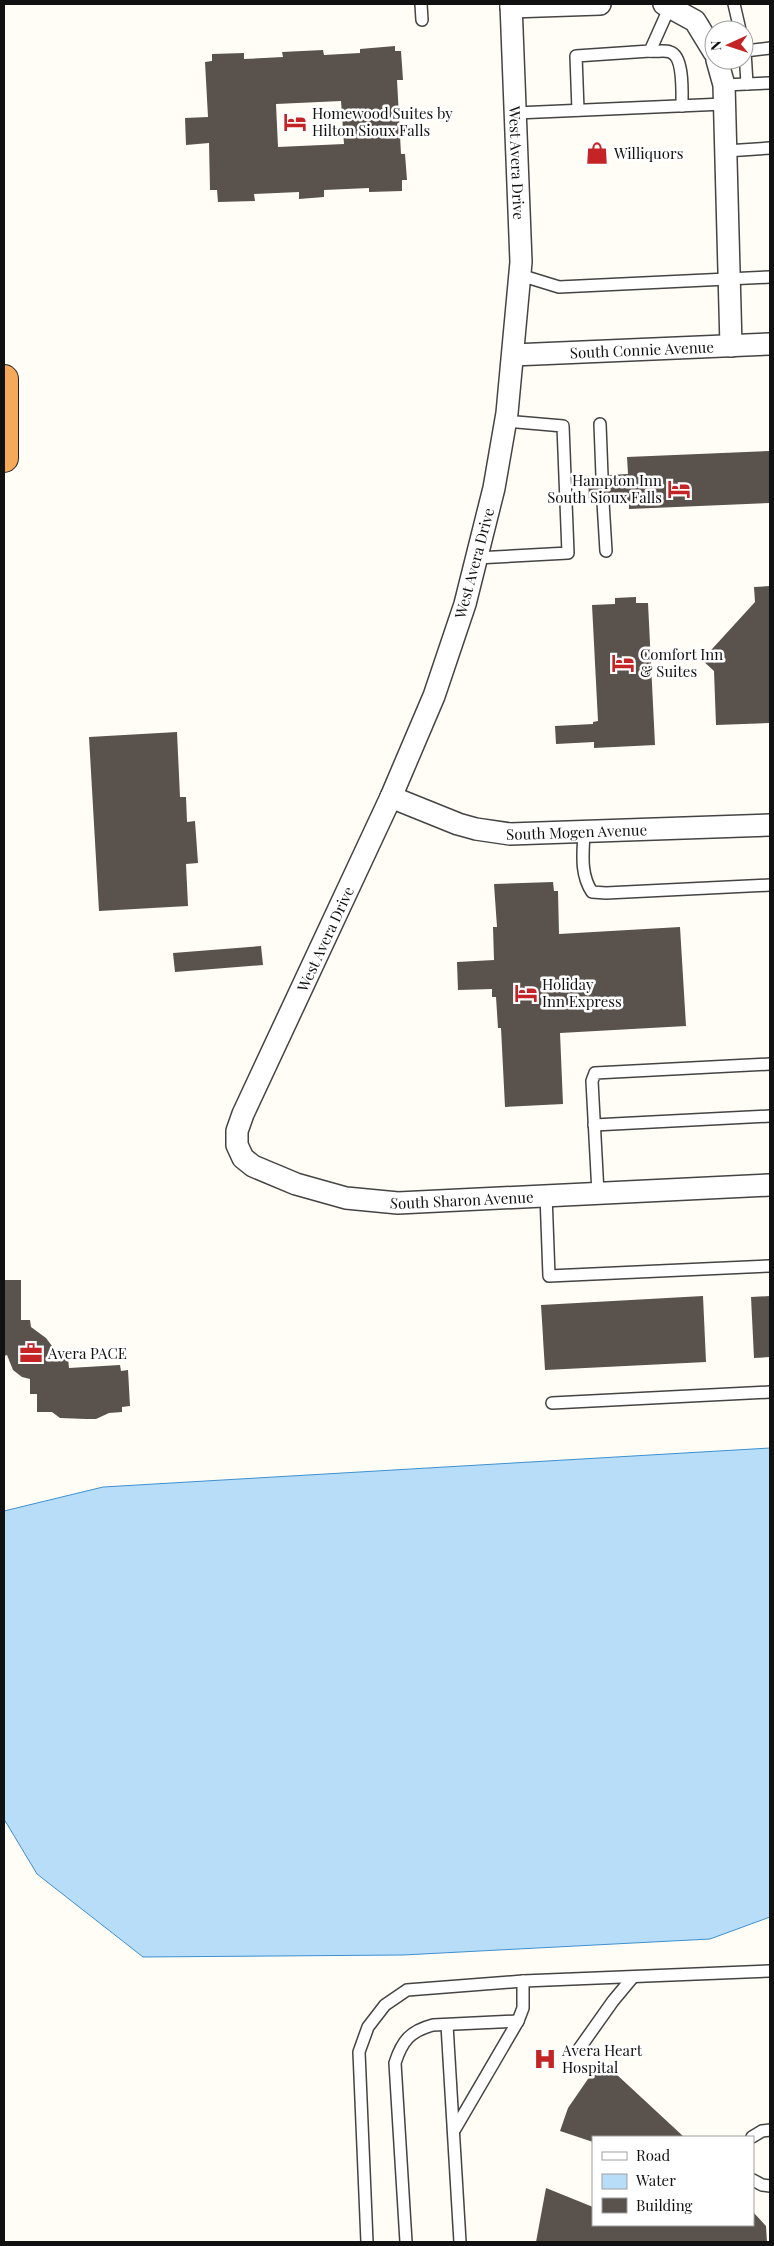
<svg xmlns="http://www.w3.org/2000/svg" width="774" height="2246" font-family="'Playfair Display',serif">
  <style>
    .water { fill: #b8ddf8; stroke: #3e90d0 }
    .building { fill: #5a524d; fill-rule: evenodd }
    .lines { fill: none; stroke-linecap: round; stroke-linejoin: round }
    .service-casing { stroke: #444; stroke-width: 14 }
    .minor-casing { stroke: #444; stroke-width: 24 }
    .motorway-casing { stroke: #222; stroke-width: 30 }
    .service { stroke: #fff; stroke-width: 11 }
    .minor { stroke: #fff; stroke-width: 21 }
    .motorway { stroke: #f6a85b; stroke-width: 28 }
    .labels { text-anchor: middle; dominant-baseline: central; stroke-width: 5; stroke-linejoin: round; paint-order: stroke }
    .poi-label { font-size: 15px; fill: #111; stroke: #fff; text-anchor: start }
    .street-label { font-size: 15px; fill: #111; stroke: #fff }
  </style>
  <rect width="100%" height="100%" fill="#fffdf5"/>
  <path class="water" d="M770,1448v469l-60,22 -307,16 -260,2 -106,-83 -33,-55v-308l99,-24z"/>
  <g class="building">
    <path d="M395,46v5h6l2,29h-6l4,74h4l2,26h-5v11l-33,1v-4l-45,2v7l-25,2v-7l-45,2 1,7 -37,1 -1,-12h-7l-1,-47 -23,2 -1,-27 23,-1 -3,-55 7,-1v-7l32,-1v6l39,-2 -1,-5 41,-2 1,5 36,-2v-4zM341,101l3,43 -66,3 -2,-43z"/>
    <path d="M770,451v52l-141,6v-7h-18l-2,-5 -6,-2 -5,1 -2,7h-7l-1,-27h6l4,6 5,1 5,-3 1,-5 19,-1 -1,-17z"/>
    <path d="M770,586v137l-54,2 -2,-54 -12,-11 53,-58 -1,-15z"/>
    <path d="M636,597v6h12l7,142 -61,3v-6l-38,2 -1,-18 38,-2v-2l5,-1 -6,-116 23,-1v-6z"/>
    <path d="M177,732l3,65h6l1,25 8,-1 3,42 -12,1 2,42 -89,5 -10,-174z"/>
    <path d="M553,882l1,9h4l1,43 121,-7 6,99 -126,7 3,71 -58,3 -4,-79h-3l-2,-31h-4v-8l-34,1 -1,-28 37,-2 -1,-33h4l-3,-43z"/>
    <path d="M261,946l2,19 -88,7 -2,-19z"/>
    <path d="M4,1280h17v40h9l1,7 15,11 6,8 1,14 15,-2 1,10 51,-3 1,6 7,-1 2,36 -8,1v5l-13,1 -13,6h-10l-26,-1 -8,-6h-15v-18h-7v-15l-8,-2 -9,-7 -6,-15 -3,1z"/>
    <path d="M703,1296l3,66 -161,8 -4,-65z"/>
    <path d="M770,1296v61l-16,1 -3,-61z"/>
    <path d="M601,2060l83,77h-91v5l-33,-11 8,-23z"/>
    <path d="M546,2188l47,19v18h160v-13l13,14 1,16h-231z"/>
  </g>
  <g class="lines">
    <defs>
      <g id="service">
        <path d="M421,4l1,16"/>
        <path d="M734,4l6,26"/>
        <path d="M650,51c6,1 15,-1 20,1 14,4 12,41 12,54"/>
        <path d="M747,84l-2,-33 25,-3"/>
        <path d="M724,85l46,-2"/>
        <path d="M578,110l-2,-54 74,-5 21,-47"/>
        <path d="M516,113l208,-9"/>
        <path d="M726,151l44,-3"/>
        <path d="M520,275l39,12 211,-10"/>
        <path d="M600,424l2,52"/>
        <path d="M603,502l3,49"/>
        <path d="M476,558l92,-5 -5,-127 -57,-5"/>
        <path d="M584,833c-1,20 -4,41 8,59l14,1 164,-8"/>
        <path d="M594,1125l176,-9"/>
        <path d="M598,1193l-6,-112 3,-8 175,-9"/>
        <path d="M546,1195l3,81 221,-10"/>
        <path d="M552,1403l218,-11"/>
        <path d="M447,2025l13,217"/>
        <path d="M579,2049l34,-48 20,-24"/>
        <path d="M455,2129l63,-108"/>
        <path d="M752,2137l10,-6 8,-1"/>
        <path d="M753,2180l9,5 8,1"/>
        <path d="M367,2242l-8,-190 9,-25 17,-22 22,-15 116,-9 247,-10"/>
        <path d="M406,2242l-11,-179c7,-22 15,-32 38,-38l85,-4 5,-13v-27"/>
      </g>
      <g id="minor">
        <path id="s1" d="M511,4l10,258 -14,151 -13,75 -29,116 -31,92 -43,101 -148,317 -6,17v14l6,13 10,8 43,18 50,14 52,5 372,-18"/>
        <path d="M664,4l31,17 19,31"/>
        <path d="M511,7l89,-3"/>
        <path d="M717,60l7,25 7,261"/>
        <path id="s2" d="M513,355l257,-11"/>
        <path id="s3" d="M391,797l67,27 18,5 34,5 260,-9"/>
      </g>
      <path id="motorway" d="M4,379v79"/>
    </defs>
    <use href="#service" class="service-casing"/>
    <use href="#minor" class="minor-casing"/>
    <use href="#motorway" class="motorway-casing"/>
    <use href="#service" class="service"/>
    <use href="#minor" class="minor"/>
    <use href="#motorway" class="motorway"/>
  </g>
  <defs>
    <symbol id="hotel-bare" viewBox="-9 -9 18 18"><path d="M-6-4.5h1.5V1H6V5H4.5V3h-9V5H-6ZM-4 0a1.8 1.8 0 1 1 3.6 0ZM.5 0V-2.5h3Q6-2.5 6 0Z" fill="#c52426" stroke="#fff" stroke-width="2.5" paint-order="stroke"/></symbol>
    <symbol id="shop-bare" viewBox="-9 -9 18 18"><path d="M-5-2.5h2.3a2.7 3.5 0 0 1 5.4 0H5L5.5 6h-11ZM-1.5-2.5h3a1.5 2.3 0 0 0-3 0Z" fill="#c52426" stroke="#fff" stroke-width="2.5" paint-order="stroke"/></symbol>
    <symbol id="office-bare" viewBox="-9 -9 18 18"><path d="M-6-3h4V-5.5h4V-3h4V5H-6ZM-1-4.5V-3h2v-1.5ZM-6 0V1H6V0Z" fill="#c52426" stroke="#fff" stroke-width="2.5" paint-order="stroke"/></symbol>
    <symbol id="hospital-bare" viewBox="-9 -9 18 18"><path d="M-5-5h3v3.5h4V-5h3V5h-3V1.5h-4V5h-3Z" fill="#c52426" stroke="#fff" stroke-width="2.5" paint-order="stroke"/></symbol>
  </defs>
  <g fill-rule="evenodd">
    <use href="#hotel-bare" x="279" y="106" width="32" height="32"/>
    <use href="#shop-bare" x="581" y="137" width="32" height="32"/>
    <use href="#hotel-bare" x="663" y="473" width="32" height="32"/>
    <use href="#hotel-bare" x="607" y="647" width="32" height="32"/>
    <use href="#hotel-bare" x="510" y="977" width="32" height="32"/>
    <use href="#office-bare" x="15" y="1337" width="32" height="32"/>
    <use href="#hospital-bare" x="529" y="2043" width="32" height="32"/>
  </g>
  <g class="labels">
    <g class="poi-label">
      <text x="312" y="113">Homewood Suites by<tspan x="312" dy="17">Hilton Sioux Falls</tspan></text>
      <text x="614" y="153">Williquors</text>
      <text x="662" y="480" text-anchor="end">Hampton Inn<tspan x="662" dy="17">South Sioux Falls</tspan></text>
      <text x="640" y="654">Comfort Inn<tspan x="640" dy="17">&amp; Suites</tspan></text>
      <text x="542" y="984">Holiday<tspan x="542" dy="17">Inn Express</tspan></text>
      <text x="48" y="1353">Avera PACE</text>
      <text x="562" y="2050">Avera Heart<tspan x="562" dy="17">Hospital</tspan></text>
    </g>
    <g class="street-label">
      <text stroke="none"><textPath href="#s1" startOffset="159">West Avera Drive</textPath></text>
      <text stroke="none"><textPath href="#s2" startOffset="129">South Connie Avenue</textPath></text>
      <text transform="translate(474 563) rotate(-75)">West Avera Drive</text>
      <text stroke="none"><textPath href="#s3" startOffset="192">South Mogen Avenue</textPath></text>
      <text transform="translate(325 939) rotate(-65)">West Avera Drive</text>
      <text stroke="none"><textPath href="#s1" startOffset="1436">South Sharon Avenue</textPath></text>
    </g>
  </g>
  <rect width="774" height="2246" fill="none" stroke="#111111" stroke-width="10"/>
  <rect x="592" y="2136" width="162" height="90" fill="#ffffff" stroke="#a0a0a0"/>
  <rect x="602" y="2152" width="25" height="8" fill="#ffffff" stroke="#a0a0a0"/>
  <text x="636" y="2161" font-size="15" fill="#111111">Road</text>
  <rect x="602" y="2174" width="25" height="15" fill="#b8ddf8" stroke="#a0a0a0"/>
  <text x="636" y="2186" font-size="15" fill="#111111">Water</text>
  <rect x="602" y="2198" width="25" height="15" fill="#5a524d" stroke="#a0a0a0"/>
  <text x="636" y="2211" font-size="15" fill="#111111">Building</text>
  <g transform="translate(729 45) rotate(267)"><circle r="24" fill="#ffffff" stroke="#a0a0a0"/>
  <path d="M0-4L9 19L0 12L-9 19Z" fill="#c52426"/>
  <text y="-8" font-size="14" font-weight="bold" text-anchor="middle" fill="#111111">N</text>
  </g>
</svg>
